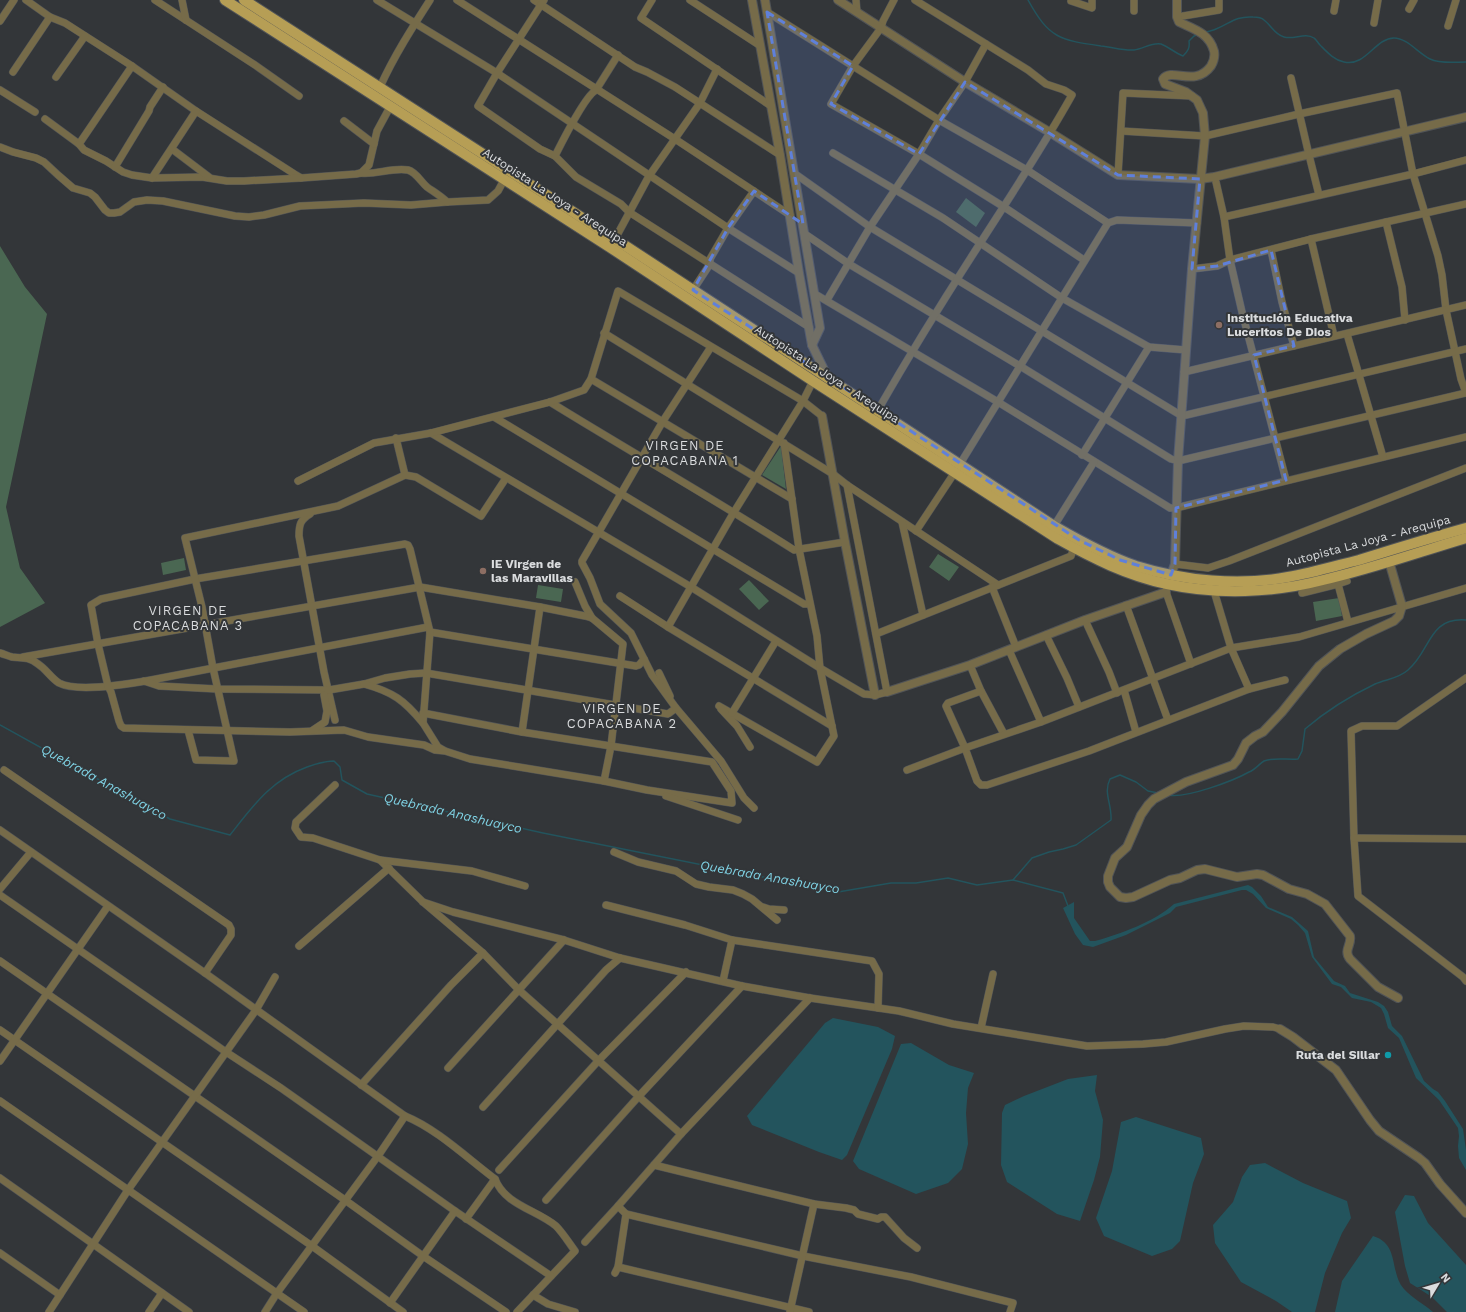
<svg xmlns="http://www.w3.org/2000/svg" width="1466" height="1312" font-family="'Work Sans',sans-serif">
  <style>
    .green { fill: #4a6752 }
    .water { fill: #23545d }
    .lines { fill: none; stroke-linecap: round; stroke-linejoin: round }
    .stream { stroke: #23545d; stroke-width: 1.5 }
    .minor-casing { stroke: #515457; stroke-width: 8 }
    .tertiary-casing { stroke: #515457; stroke-width: 10 }
    .primary-casing { stroke: #515457; stroke-width: 12 }
    .minor { stroke: #766b49; stroke-width: 7 }
    .tertiary { stroke: #766b49; stroke-width: 8 }
    .primary { stroke: #b69e55; stroke-width: 10 }
    .marked { fill: #5f80da; fill-opacity: 0.2; stroke: #5f80da; stroke-width: 3; stroke-dasharray: 8 5; stroke-linejoin: round }
    .education-dot { fill: #8d6e63; stroke: #333639; stroke-width: 1.5 }
    .culture-dot { fill: #0f9aa8; stroke: #333639; stroke-width: 1.5 }
    .labels { text-anchor: middle; dominant-baseline: central; stroke-width: 4; stroke-linejoin: round; paint-order: stroke }
    .street-label { font-size: 12px; fill: #dadcde; stroke: #333639 }
    .poi-label { font-size: 12px; font-weight: bold; fill: #dadcde; stroke: #333639; text-anchor: start }
    .neighbourhood-label { font-size: 13px; letter-spacing: 1px; fill: #dadcde; stroke: #333639 }
    .water-label { font-size: 13px; font-style: italic; fill: #7fd2e4; stroke: #333639 }
  </style>
  <rect width="100%" height="100%" fill="#333639"/>
  <g class="green">
    <path d="M966,198l19,15 -9,14 -20,-15z"/>
    <path d="M0,246l25,41 22,27 -41,193 14,61 25,35 -45,24z"/>
    <path d="M781,446l5,43 -24,-14z"/>
    <path d="M938,554l21,13 -10,14 -20,-14z"/>
    <path d="M184,558l2,12 -23,5 -2,-12z"/>
    <path d="M749,580l20,21 -10,9 -20,-21z"/>
    <path d="M538,585l25,4 -2,13 -25,-4z"/>
    <path d="M1339,598l3,18 -26,5 -3,-19z"/>
  </g>
  <g class="water">
    <path d="M1248,885l4,2 9,9 7,11 24,10 16,14 6,26 20,24 11,5 5,7 28,9 6,4 4,6 4,14 10,10 22,45 9,8 5,3 7,9 18,28 3,21v20l-7,-12 -1,-12 1,-10 -1,-8 -19,-28 -23,-22 -17,-40 -11,-10 -4,-14 -3,-6 -10,-6 -19,-4 -11,-11 -9,-3 -20,-27 -7,-24 -7,-8 -7,-6 -25,-11 -13,-14 -7,-4h-4l-66,17 -6,6 -44,22 -33,12 -10,-2 -8,-11 -12,-26 11,-6v16l16,23h5c25,-7 59,-19 79,-37z"/>
    <path d="M833,1018l45,9 17,9 -3,13 -45,106 -5,5 -23,-8 -67,-27 -5,-9 78,-93z"/>
    <path d="M911,1043l38,22 25,8 -6,15 -2,25 2,31 -6,25 -14,14 -32,11 -57,-25 -6,-8 48,-117z"/>
    <path d="M1097,1075l-2,16 8,29 -3,37 -6,23 -14,41 -23,-7 -50,-32 -6,-17 1,-52 3,-8 19,-9 44,-17z"/>
    <path d="M1136,1117l65,21 3,16 -11,29 -13,58 -8,8 -20,7 -48,-20 -8,-18 16,-47 9,-49z"/>
    <path d="M1265,1163l38,20 44,18 4,17 -9,15 -17,40 -10,39h-23l-16,-11 -35,-19 -26,-39 -2,-18 20,-23 9,-25 8,-12z"/>
    <path d="M1405,1195l9,1 14,27 38,42v47h-19l-15,-15 -22,-14 -5,-17 -10,-54z"/>
    <path d="M1373,1236c27,8 16,36 31,53 7,8 21,16 29,23h-98l7,-31z"/>
  </g>
  <g class="lines">
    <g class="stream">
      <path d="M1028,0c21,38 31,40 73,46 11,1 23,5 33,4 9,-1 18,-8 27,-6 8,3 14,9 22,12 5,-5 7,-8 6,-15l5,-5 5,-2"/>
      <path d="M1204,33c4,-2 8,-2 12,-4 15,-6 19,-13 37,-12 4,0 8,0 11,3 8,6 10,14 20,17 10,3 21,-5 30,1 2,1 4,5 6,7 7,7 14,15 24,17 22,5 31,-24 50,-24 13,0 24,15 36,21 10,5 25,3 36,3"/>
      <path d="M0,725l170,94 60,16c23,-29 41,-55 77,-68 9,-3 17,-6 27,-6l6,6 2,13 25,14 176,39 295,59 53,-9h25l32,-5 29,7 36,-5 50,13 5,13"/>
      <path d="M1168,795c17,4 65,-14 81,-23 6,-2 10,-8 15,-11 10,-4 23,-1 34,-2l4,-8 3,-22c21,-18 45,-33 70,-45 11,-5 23,-5 33,-14 23,-19 20,-53 58,-50"/>
      <path d="M1013,880l19,-22 17,-6 14,-3 13,-4 35,-25c1,-16 -8,-27 -1,-41l10,-4 16,7 12,9 10,2"/>
    </g>
    <defs>
      <g id="minor">
        <path d="M26,0l24,17 15,6 67,43 64,45 100,64 5,3 55,-4 5,-1 8,-8 8,-34 13,-24"/>
        <path d="M155,0l100,65 44,31"/>
        <path d="M182,0l4,20"/>
        <path d="M377,0l120,73 231,155 71,45"/>
        <path d="M457,0l218,139 115,76"/>
        <path d="M534,0l101,67 12,5 28,15 105,68"/>
        <path d="M544,0l-47,73 -19,33 62,43 15,7 21,21 45,27 8,8 180,115"/>
        <path d="M652,0l-11,18 130,88"/>
        <path d="M690,0l69,45"/>
        <path d="M856,0l1,12"/>
        <path d="M894,0l-11,21 -2,7 -28,38 -22,38 88,50 85,53 80,53"/>
        <path d="M1071,1l21,7v-8"/>
        <path d="M1409,9l5,-9"/>
        <path d="M1134,11v-11"/>
        <path d="M1334,11l2,-11"/>
        <path d="M767,12l172,108 88,50 81,53"/>
        <path d="M1177,17l42,-7v-10"/>
        <path d="M0,21l14,-21"/>
        <path d="M1374,23l4,-23"/>
        <path d="M1448,26l8,-26"/>
        <path d="M13,72l37,-55"/>
        <path d="M56,77l29,-41"/>
        <path d="M1291,78l18,77 10,40"/>
        <path d="M380,87c14,-31 32,-59 50,-87"/>
        <path d="M0,90l35,22"/>
        <path d="M45,119l34,25 5,6 22,11 17,11 9,3 20,3 50,-1 25,4h17l57,-3"/>
        <path d="M344,121l30,23"/>
        <path d="M1121,131l84,5 94,-22 98,-21 16,81 25,82 4,19 4,35 15,69 5,14"/>
        <path d="M79,144l53,-78"/>
        <path d="M0,147l13,5 23,6 8,4 14,13 15,13 17,5 5,4 10,13 4,3h5l6,-1 14,-10 13,-2 16,1 72,15 14,1 15,-2 36,-9 64,-3 47,2 36,-3"/>
        <path d="M172,149l37,28"/>
        <path d="M833,153l110,65 119,80 87,49 37,3"/>
        <path d="M555,156c7,-14 30,-60 41,-66l22,-35"/>
        <path d="M115,167l34,-56 1,-4 13,-20"/>
        <path d="M361,173c15,2 32,-6 47,-3 8,2 13,12 19,17 7,5 14,9 20,15l41,-2 10,-9 6,-11"/>
        <path d="M794,173l76,54 312,189 284,-67"/>
        <path d="M1118,175l5,-82 69,3"/>
        <path d="M152,178l44,-67"/>
        <path d="M1216,182l8,35 6,43 12,52 44,168"/>
        <path d="M1224,217l189,-43 53,-14"/>
        <path d="M1386,222l16,65 3,33"/>
        <path d="M805,234l44,30 171,102 151,93 7,2 288,-68"/>
        <path d="M615,239l34,-63 51,-73 17,-34"/>
        <path d="M1311,239l23,97"/>
        <path d="M1271,250l11,52 12,44"/>
        <path d="M1192,269l25,-3 13,-6 81,-21 155,-35"/>
        <path d="M693,290l17,-26v-5l18,-31 26,-37"/>
        <path d="M815,294l183,108 172,106h6l290,-71"/>
        <path d="M827,300l43,-73 49,-73 20,-34 26,-38 21,-38"/>
        <path d="M604,333l229,141 14,11 151,100"/>
        <path d="M1347,334l36,123"/>
        <path d="M1184,372l282,-67"/>
        <path d="M591,379l201,120"/>
        <path d="M550,402c81,50 164,97 244,148l51,-8"/>
        <path d="M878,410c32,-56 66,-111 101,-165 32,-50 64,-98 93,-150l-8,-5 -18,-6 -18,-14 -113,-70"/>
        <path d="M494,417l310,187h5"/>
        <path d="M431,433l260,154 129,81 44,26 11,1 12,-3 -40,-207"/>
        <path d="M396,438l9,37"/>
        <path d="M1082,455l67,-108"/>
        <path d="M960,464l148,-241 9,-3 80,3"/>
        <path d="M298,481l76,-38 57,-10 119,-31 34,-12 7,-11 27,-88 185,110 19,15"/>
        <path d="M310,514c-10,6 -11,11 -11,22l25,136 11,48"/>
        <path d="M902,522l21,93"/>
        <path d="M1054,526l40,-64"/>
        <path d="M916,531l39,-59"/>
        <path d="M1175,564l33,4 21,-7 237,-93"/>
        <path d="M575,582l10,24 7,12"/>
        <path d="M1338,584l9,-3"/>
        <path d="M992,587l24,60"/>
        <path d="M1167,587l-1,5 25,72"/>
        <path d="M1214,591l17,57 18,41"/>
        <path d="M1302,593l36,-9 10,38"/>
        <path d="M620,596l48,31 66,-115 69,-111 10,-20"/>
        <path d="M1126,605l42,115"/>
        <path d="M1085,620l24,52 8,21"/>
        <path d="M668,627l164,99"/>
        <path d="M430,632l206,34 3,-1 5,-6"/>
        <path d="M876,634l195,-78 3,-8"/>
        <path d="M1046,635l21,43 12,29"/>
        <path d="M1009,650l32,72 190,-74 68,-11 167,-49"/>
        <path d="M0,653c4,1 8,3 12,4 11,1 17,0 26,7 8,5 13,14 21,19 19,10 70,1 92,-3l277,-53"/>
        <path d="M23,657l397,-70 120,20 45,9 7,2 31,26 -12,102 -7,35"/>
        <path d="M970,665l11,26 23,43"/>
        <path d="M659,673l11,23"/>
        <path d="M1466,678l-69,48h-35l-11,5 3,107 4,58 105,81 3,4"/>
        <path d="M144,681l15,5 58,3 112,1 35,-6 21,-6 25,-4 16,-1 242,41 8,-6 45,53 23,37 10,10"/>
        <path d="M364,684c29,8 40,16 59,39"/>
        <path d="M1124,690l12,42"/>
        <path d="M981,691l-33,12 -2,3 19,42 12,33 4,4h6l102,-34 160,-62 36,-9"/>
        <path d="M719,706l98,56 17,-26 -14,-68 -3,-32 -18,-87 -15,-106"/>
        <path d="M676,708l-24,-33 -21,-42 -31,-29 -10,-26 -8,-15v-2l81,-140 48,-74"/>
        <path d="M721,709l16,17 13,21"/>
        <path d="M423,713l99,19 190,30 19,29 1,12 -85,-13 -43,-9 -134,-22 -25,-8 -7,-4 -15,-24 7,-91 -20,-83 -2,-4 -3,-1 -210,35 -94,20 -10,6 7,39 10,42 3,6 8,29 2,5 3,2 166,4 54,-2 24,7 56,8 11,5 10,1"/>
        <path d="M732,713l44,-72"/>
        <path d="M188,730l8,30 38,1 -21,-93 -11,-61 -17,-69 153,-32 67,-31 11,2 65,39 25,-38"/>
        <path d="M313,730l12,-8 2,-11 -3,-16"/>
        <path d="M522,732l18,-125"/>
        <path d="M4,770l225,155 2,4v6l-26,38"/>
        <path d="M907,770l58,-22 76,-26"/>
        <path d="M335,785l-39,37 -1,6 6,9 12,1 67,22 43,42 60,51 36,37 162,144"/>
        <path d="M666,796l72,24"/>
        <path d="M0,830l205,143 200,143c32,13 62,42 90,63 10,26 42,31 61,47 7,7 13,17 19,25l-58,61"/>
        <path d="M1354,838l112,1"/>
        <path d="M614,852l24,10 38,9 20,13 13,3 24,3 10,4 9,5 25,21"/>
        <path d="M380,860l92,11 53,15"/>
        <path d="M0,889l31,-37"/>
        <path d="M0,895l226,157 55,36 174,123 96,65"/>
        <path d="M423,902l30,10 111,28 56,18 122,28 68,12 89,13 54,13 134,22 56,-2 23,-2 59,-13 19,-3 29,1 7,2"/>
        <path d="M606,905l79,20 47,15 140,21 7,13 -1,34"/>
        <path d="M763,907l6,2 15,1"/>
        <path d="M299,946l90,-78"/>
        <path d="M0,961l345,239 78,56 83,56"/>
        <path d="M723,981l9,-41"/>
        <path d="M981,1028l12,-54"/>
        <path d="M0,1030l312,216 91,66"/>
        <path d="M0,1061l108,-155"/>
        <path d="M448,1068l116,-128"/>
        <path d="M361,1085l90,-100 32,-32"/>
        <path d="M0,1101l304,211"/>
        <path d="M483,1107l123,-137 14,-12"/>
        <path d="M654,1165l160,39 32,4 8,2 4,4 20,5 3,-2h4l19,21 13,10"/>
        <path d="M499,1170l100,-110 87,-88"/>
        <path d="M0,1178l189,134"/>
        <path d="M546,1200l93,-104 103,-110"/>
        <path d="M626,1214l177,42 108,21 102,26 -3,9"/>
        <path d="M466,1219l29,-40"/>
        <path d="M585,1242l33,-36 63,-72 129,-136"/>
        <path d="M0,1253l60,42"/>
        <path d="M618,1267l191,45"/>
        <path d="M615,1273l3,-6 8,-53 -8,-8"/>
        <path d="M533,1295l15,9 27,8"/>
        <path d="M390,1303l65,-92"/>
        <path d="M790,1311l24,-107"/>
        <path d="M49,1312l79,-122 128,-180 19,-33"/>
        <path d="M149,1312l13,-19"/>
        <path d="M265,1312l12,-19 101,-137 27,-40"/>
      </g>
      <g id="tertiary">
        <path d="M752,0l28,155 19,118 13,72 16,33"/>
        <path d="M765,0l55,328 -8,17"/>
        <path d="M838,0l127,82 86,51 67,42 82,4 14,-2 252,-60"/>
        <path d="M822,416l23,126 30,153"/>
        <path d="M1389,561l13,45 -3,10 -5,5 -28,13 -26,15 -21,17 -37,46 -19,20 -8,4 -9,7 -8,16 -5,6 -47,17 -32,17 -6,6 -7,10 -14,32 -12,11 -7,18v6l2,5 10,10 6,1 7,-1 37,-17 10,-2 17,-8 8,-1 32,8 20,-3 6,1 26,14 18,5 18,10 25,32c2,9 -7,14 0,23l28,28 20,11"/>
        <path d="M1171,575l4,-11 3,-103 14,-192 13,-133 -2,-23 -6,-13 -11,-8 -21,-8 -2,-5c9,-12 32,9 48,-13 3,-5 4,-10 3,-15 -5,-18 -20,-22 -35,-29l-2,-5v-17"/>
        <path d="M887,692l83,-27 115,-45 81,-28"/>
        <path d="M1280,1029l13,8 43,33 34,50 9,11 40,27 6,5 15,21 26,29"/>
      </g>
      <g id="primary">
        <path d="M225,0l386,248 202,133 245,158c34,19 70,37 109,45 50,11 106,9 156,-4 48,-11 96,-28 143,-42"/>
        <path d="M244,0l371,239 439,287c26,15 53,30 82,40 48,15 103,20 152,11 24,-4 47,-11 71,-17 35,-11 71,-22 107,-32"/>
      </g>
    </defs>
    <use href="#minor" class="minor-casing"/>
    <use href="#tertiary" class="tertiary-casing"/>
    <use href="#primary" class="primary-casing"/>
    <use href="#minor" class="minor"/>
    <use href="#tertiary" class="tertiary"/>
    <use href="#primary" class="primary"/>
  </g>
  <path class="marked" d="M767,12l86,54 -22,38 88,50 46,-72 153,93 82,4 -8,90 25,-3 54,-16 23,96 -40,9 32,125 -110,28 -1,56 -4,11 -51,-15 -41,-20 -386,-250 35,-62 26,-37 49,33z"/>
  <g class="education-dot">
    <circle cx="1219" cy="325" r="4"/>
    <circle cx="483" cy="571" r="4"/>
  </g>
  <circle class="culture-dot" cx="1388" cy="1055" r="4"/>
  <g class="labels">
    <g class="street-label">
      <text transform="translate(555 197) rotate(33)">Autopista La Joya - Arequipa</text>
      <text transform="translate(827 374) rotate(33)">Autopista La Joya - Arequipa</text>
      <text transform="translate(1368 541) rotate(-15)">Autopista La Joya - Arequipa</text>
    </g>
    <g class="poi-label">
      <text x="1227" y="318">Institución Educativa<tspan x="1227" dy="14">Luceritos De Dios</tspan></text>
      <text x="491" y="564">IE Virgen de<tspan x="491" dy="14">las Maravillas</tspan></text>
      <text x="1380" y="1055" text-anchor="end">Ruta del Sillar</text>
    </g>
    <g class="neighbourhood-label">
      <text x="685" y="445">VIRGEN DE<tspan x="685" dy="15">COPACABANA 1</tspan></text>
      <text x="188" y="610">VIRGEN DE<tspan x="188" dy="15">COPACABANA 3</tspan></text>
      <text x="622" y="708">VIRGEN DE<tspan x="622" dy="15">COPACABANA 2</tspan></text>
    </g>
    <g class="water-label">
      <text transform="translate(104 782) rotate(29)">Quebrada Anashuayco</text>
      <text transform="translate(453 813) rotate(13)">Quebrada Anashuayco</text>
      <text transform="translate(770 877) rotate(10)">Quebrada Anashuayco</text>
    </g>
  </g>
  <g transform="translate(1438 1284) rotate(52)" stroke="#333639" stroke-width="3" paint-order="stroke">
  <path d="M0-3L7 15L0 10L-7 15Z" fill="#dadcde"/>
  <text y="-6" font-size="11" font-weight="bold" text-anchor="middle" fill="#dadcde">N</text>
  </g>
</svg>
